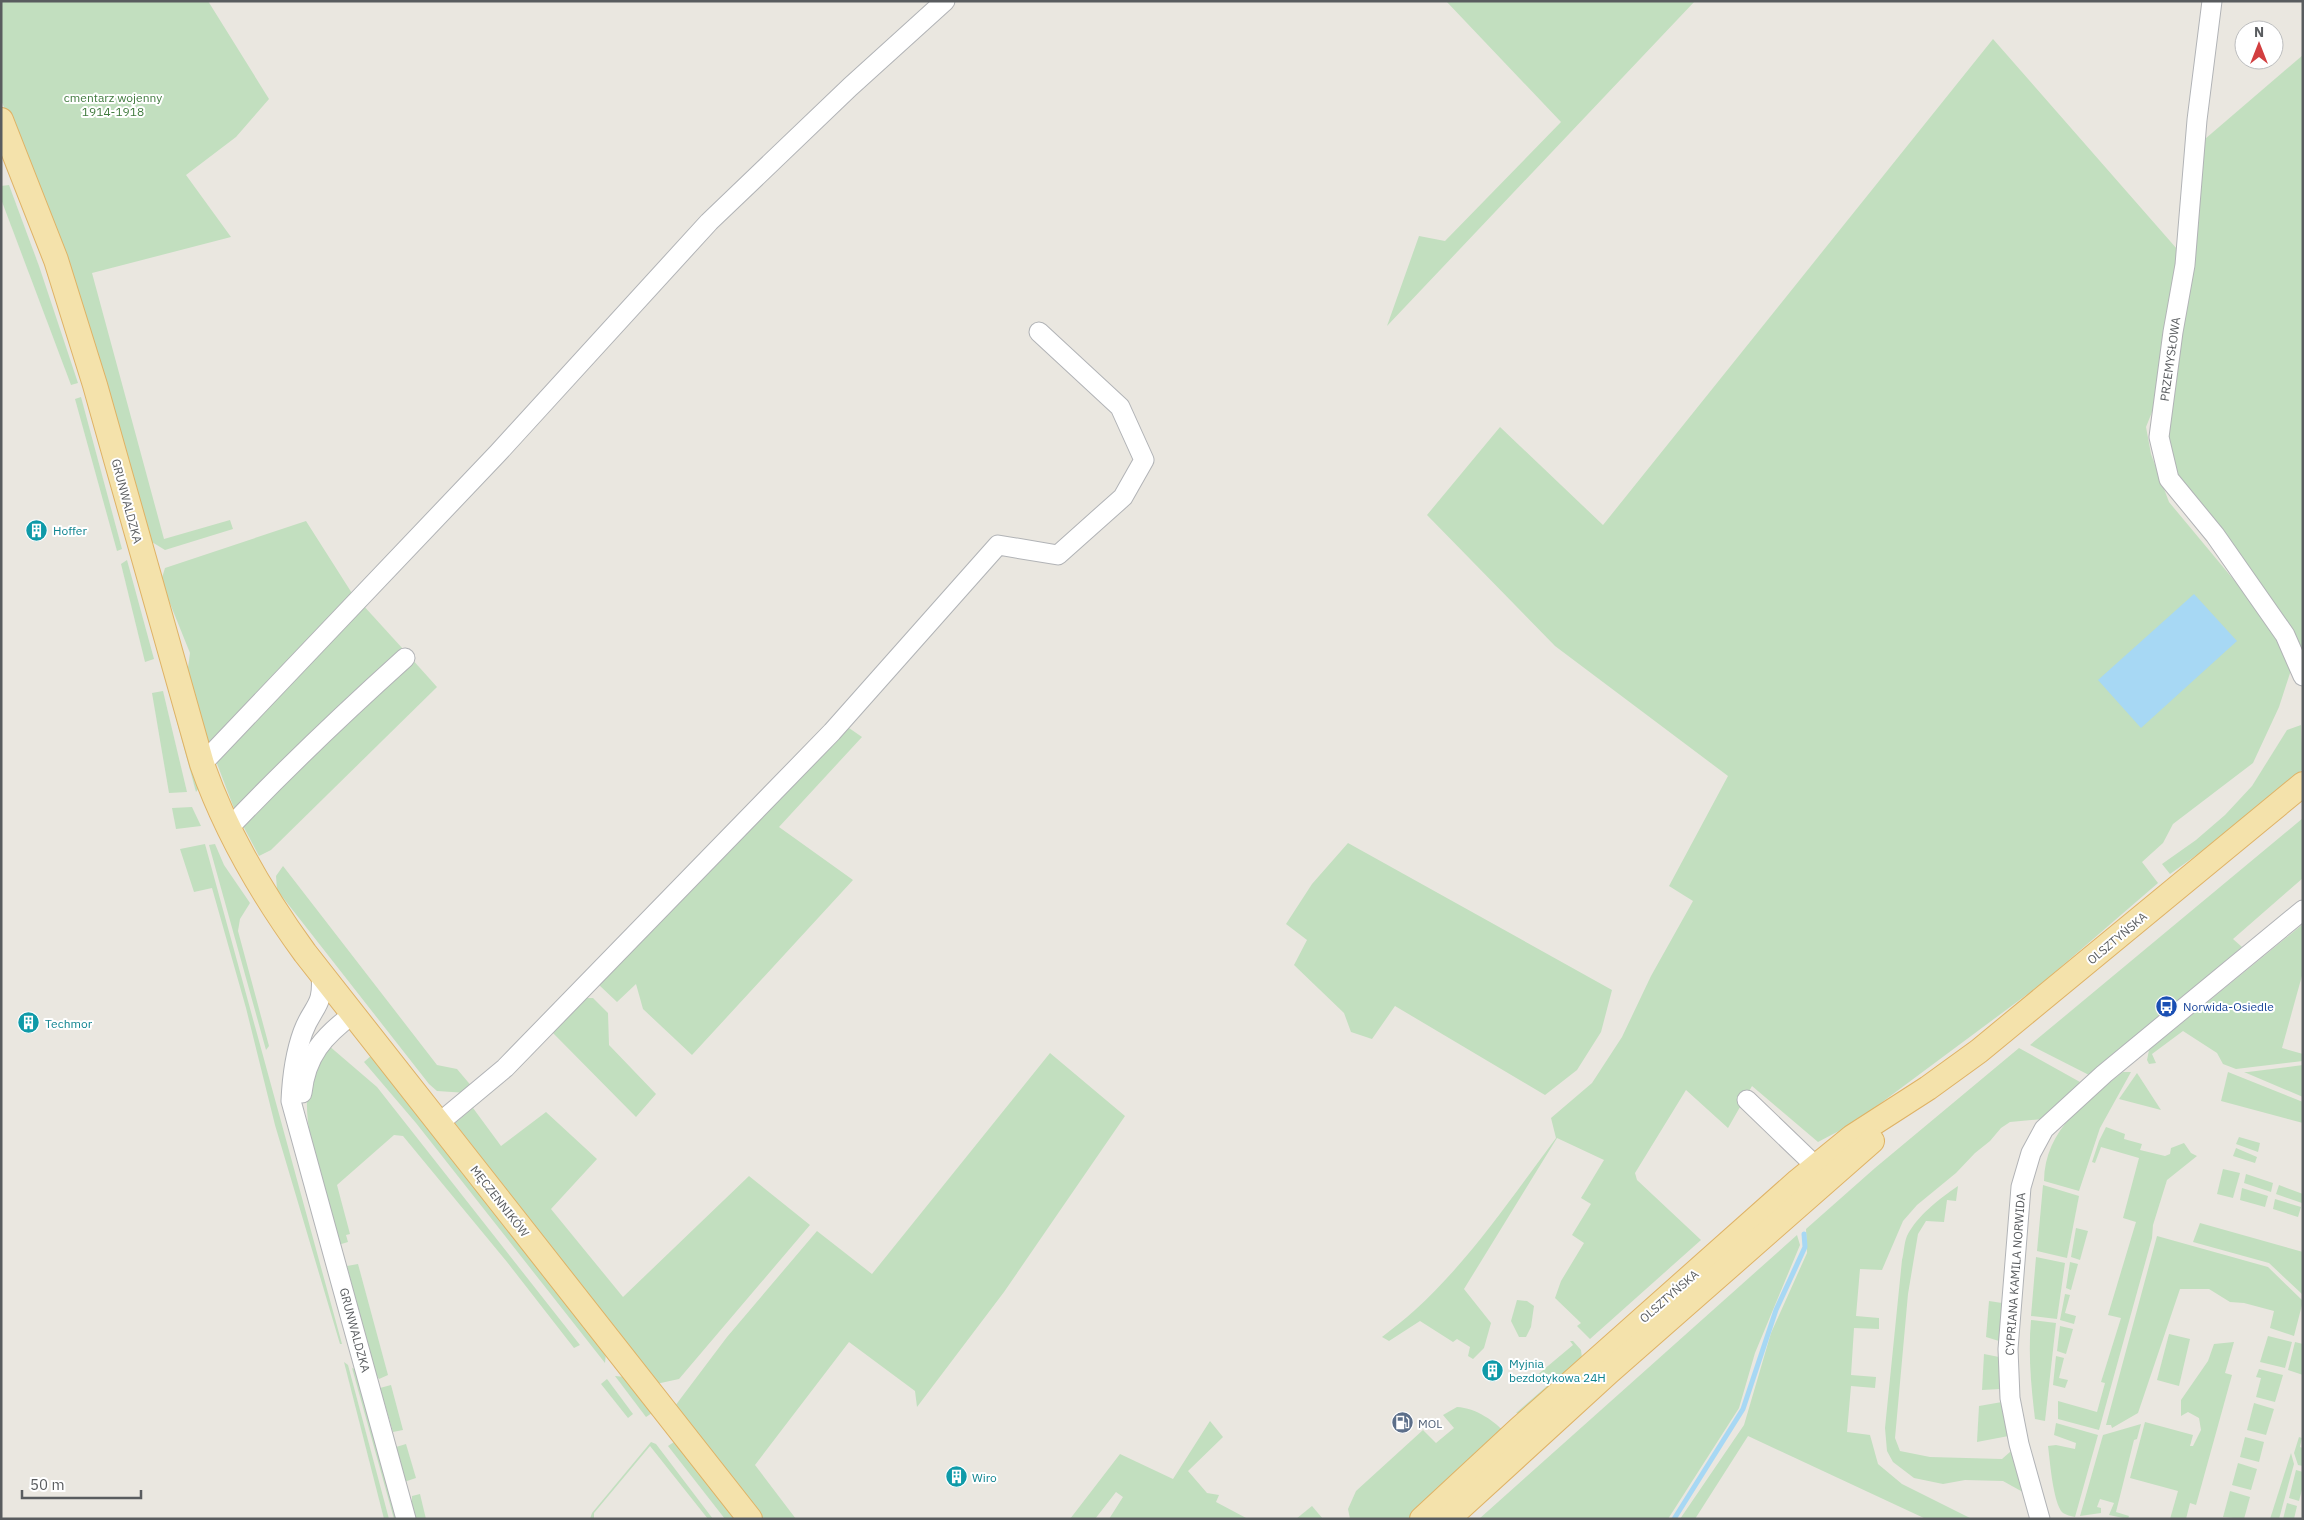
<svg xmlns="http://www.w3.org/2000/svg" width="2304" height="1520" font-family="'IBM Plex Sans',sans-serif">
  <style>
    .green { fill: #c2dfbf }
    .water { fill: #a7d8f4 }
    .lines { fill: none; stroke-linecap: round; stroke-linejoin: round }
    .stream { stroke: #a7d8f4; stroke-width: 5 }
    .minor-casing { stroke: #b1b3b6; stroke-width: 21 }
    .major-casing { stroke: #dfb265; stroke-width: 26 }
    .minor { stroke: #fff; stroke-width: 19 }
    .major { stroke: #f4e2ab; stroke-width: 24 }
    .labels { text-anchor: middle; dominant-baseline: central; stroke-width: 4; stroke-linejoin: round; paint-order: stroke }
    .park-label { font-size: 12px; fill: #3f7a3d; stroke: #fff }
    .street-label { font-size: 12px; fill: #595c5f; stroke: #fff }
    .culture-label { font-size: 12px; fill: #0d838f; stroke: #fff; text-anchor: start }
    .transit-label { font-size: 12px; fill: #164399; stroke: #fff; text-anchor: start }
    .service-label { font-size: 12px; fill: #4e5e75; stroke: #fff; text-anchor: start }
  </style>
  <rect width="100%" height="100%" fill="#eae7e0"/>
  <g class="green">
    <path d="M1,1h207l61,98 -33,38 -50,38 45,62 -139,36 72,266 66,-19 3,9 -68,21 -18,-11 -73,-261 -73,-178z"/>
    <path d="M1446,1h249l-308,325 32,-90 26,5 116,-119z"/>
    <path d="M1993,39l184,210 -17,143 -14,35 5,27 18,48 99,119 23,49 -12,37 -26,56 -80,61 -10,19 -21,19 16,21 -117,101 -187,139 -36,19 -66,-56 -24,42 -42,-38 -51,83 2,7 64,60 -111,99 -13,-13 4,-3 -26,-25 6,-17 23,-38 -12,-8 19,-31 -10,-6 23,-38 -47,-22 -93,151 27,34 -7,25 -11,11 -5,-3 2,-9 -13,-8 -4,3 -33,-21 -31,20 -7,-4c11,-9 22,-17 33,-27 55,-50 97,-113 141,-172l-5,-20 41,-35 30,-46 29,-61 42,-75 -24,-15 59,-110 -173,-130 -128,-131 73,-88 103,98z"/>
    <path d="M2303,55v599l-123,-173 -9,-25 -3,-23 37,-294z"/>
    <path d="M9,185l30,81 39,117 -7,2 -70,-186v-13z"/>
    <path d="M81,397l41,152 -5,2 -42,-152z"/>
    <path d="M306,521l49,77 -146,151 -22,-74 3,-22 -29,-72 4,-13z"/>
    <path d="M127,560l27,99 -9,3 -24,-98z"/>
    <path d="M362,604l41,45 -168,162 -19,-50z"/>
    <path d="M411,658l26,29 -166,163 -12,6 -18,-34z"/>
    <path d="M167,685h4l28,103 -3,4z"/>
    <path d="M163,691l24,101 -18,1 -17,-100z"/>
    <path d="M2301,725l2,44 -56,50 -77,55 -8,-10 34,-24 29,-25 27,-29 35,-56z"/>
    <path d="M849,728l13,9 -83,90 74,53 -161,175 -49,-46 -7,-25 -19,18 -19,-18z"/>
    <path d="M192,807l9,19 -25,3 -4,-21z"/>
    <path d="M2303,818v60l-70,61 9,8 -153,128 -59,-30z"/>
    <path d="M1348,843l264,147 -11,42 -24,38 -32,25 -150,-89 -23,33 -21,-7 -7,-19 -50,-48 13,-25 -21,-16 26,-40z"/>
    <path d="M205,844l137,500h-2l-65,-219 -29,-117 -34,-120 -18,4 -14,-43z"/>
    <path d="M215,844l9,21 26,38 -10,16 -2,12 31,115 -3,4 -57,-205z"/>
    <path d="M283,866l154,199 20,4 16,19 -6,5 -30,-2 -8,-7 -152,-194 -1,-14z"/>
    <path d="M2303,924v48l-21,76 21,6v7l-67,8 -13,-5 -6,-11 -34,-22 -31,23 4,9 -7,1 -2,-4 2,-10z"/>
    <path d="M585,998h8l15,15 1,32 47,49 -20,23 -83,-84z"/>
    <path d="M328,1045l49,42 203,258 -6,3 -67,-86 -104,-126 -9,-1 -57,50 13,49 -4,1 2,7 -10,3c-11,-42 -39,-121 -29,-162 3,-13 13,-26 19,-38z"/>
    <path d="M2019,1048l61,34 -37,37 -33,3 -9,6 -11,13 -15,12 -19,20 -39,32 -14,16 -21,49 -22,-1 -4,47 23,2v11l-25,-1 -3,47 25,2 -1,11 -24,-2 -4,46 23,3 8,29 24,20 70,35h-46l-178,-83 -53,83h-15l64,-94 27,-92 36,-80 -1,-24 69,-61z"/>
    <path d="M1050,1053l75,63 -121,176 -87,115 -2,-16 -66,-49 -94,123 41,54h-33l-88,-113 52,-69 90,-106 55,43z"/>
    <path d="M373,1054l233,299 -1,10 -189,-240 -52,-61z"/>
    <path d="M2303,1065v32l-59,-25h4z"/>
    <path d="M2123,1072h8l-31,56 -21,63 -35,-10c1,-52 42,-80 79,-109z"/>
    <path d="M2228,1072l75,30v21l-82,-22z"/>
    <path d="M2137,1073l24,37 -42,-11z"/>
    <path d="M473,1108l28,38 45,-34 51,47 -46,50 72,88 126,-121 61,49 -131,154 -23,5 -201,-261z"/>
    <path d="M2106,1127l19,7 -1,5 18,5 -2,6 25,6 5,-2 1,-6 13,-5 7,10 6,3 -30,24 -14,45 -1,13 -53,192 -41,-11v-18l39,11 8,-29 -4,-1 20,-64 -13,-3 28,-93 -13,-4 16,-60 -38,-11 -6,16 -3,-1 7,-21z"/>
    <path d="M2239,1137l21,6 -2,9 -22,-8z"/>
    <path d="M2236,1148l21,9 -2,6 -22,-7z"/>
    <path d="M2223,1169l17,4 -7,25 -16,-4z"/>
    <path d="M2246,1174l27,9 -2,9 -27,-9z"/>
    <path d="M2043,1185l36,11 -12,62 -30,-7z"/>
    <path d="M2279,1185l24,9 -1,9 -26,-9z"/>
    <path d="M1958,1186l-2,15 -9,-1 -3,22 -18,-1 -8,13 -10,60 -13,144 5,13 30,6 72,2 16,-14 12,51 -27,-15 -38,-1 -22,4 -29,-6 -21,-16 -6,-11 -2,-23 17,-168c2,-7 2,-17 5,-24 10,-20 32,-37 51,-50z"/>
    <path d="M2242,1188l26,8 -3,11 -25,-7z"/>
    <path d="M2275,1199l26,8 -3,10 -25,-8z"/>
    <path d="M2200,1223l103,29v43l-34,-32 -76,-21z"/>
    <path d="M2076,1228l12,3 -8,29 -9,-3z"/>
    <path d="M1797,1235l3,10 -45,108 -16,55 -71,111h-189z"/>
    <path d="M2157,1236l111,31 35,34 -9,35 -24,-8 4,-17 -30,-8 -14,-1 -21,-13h-29l-42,124 -26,15 -1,-3h-5z"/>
    <path d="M2036,1257l29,6 -8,56 -26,-3z"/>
    <path d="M2070,1262l8,2 -7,26 -5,-2z"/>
    <path d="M358,1264l30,111 -9,4 -5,-8 -27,-105z"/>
    <path d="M2065,1294l5,1 -5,18 11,3 -2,8 -14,-4z"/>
    <path d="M1517,1300l10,1 7,5 -3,21 -5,10h-7l-8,-16z"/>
    <path d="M1989,1301l13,2 -3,38 -13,-4z"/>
    <path d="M2031,1320l25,3 -11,98 -10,-2c-4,-33 -7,-65 -4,-99z"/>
    <path d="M2060,1326l13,3 -7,25 -9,-3z"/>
    <path d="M2169,1334l21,5 -11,47 -22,-6z"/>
    <path d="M2268,1336l24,6 -7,26 -25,-6z"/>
    <path d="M1570,1341h3l8,9 1,8 -52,54 -14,1 31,-27 -11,-10 37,-31z"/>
    <path d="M2234,1342l-9,31 7,2 -36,130 -6,-2 -4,16h-16l8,-28 -48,-13 15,-56 48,13 -3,11h3l8,-16 -2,-12 -11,-6 -7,4v-16l27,-39 6,-17z"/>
    <path d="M2295,1342l8,2v31l-15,-5z"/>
    <path d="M1984,1354l15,3 1,32 -18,1z"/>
    <path d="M2056,1356l8,2 -5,20 9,2 -3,8 -12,-3z"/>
    <path d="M344,1362l4,3 41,154h-5z"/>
    <path d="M352,1368l5,2 40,149h-3z"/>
    <path d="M2259,1369l24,6 -8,27 -19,-5 5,-19 -5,-1z"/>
    <path d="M615,1376l10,1 27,36 -6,4z"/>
    <path d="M607,1379l26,35 -5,4 -27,-34z"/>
    <path d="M391,1385l12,45 -10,2 -13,-44z"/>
    <path d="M2002,1402l17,32 -42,8 2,-36z"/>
    <path d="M2254,1403l20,6 -8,26 -19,-5z"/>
    <path d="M1457,1407c19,1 38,14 50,28l-94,84h-63l-2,-10 8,-18 67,-61 13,13 18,-15 -11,-13z"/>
    <path d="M1210,1421l13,16 -35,34 19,22 12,2 -3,7 32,17h-139l14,-22 -7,-5 -21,27h-25l50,-65 53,25z"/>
    <path d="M2056,1423l42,12 -23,82c-4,-1 -9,-2 -12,-4 -10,-9 -13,-53 -15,-67l8,-1 19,4 1,-6 -22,-8z"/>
    <path d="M2141,1424l-4,15 -3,1 -18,72 13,4 -1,3 -19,-4 5,-12 -14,-4 -3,8 4,1v5l-21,3 23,-81z"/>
    <path d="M2245,1437l19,5 -5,20 -19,-5z"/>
    <path d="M2299,1437l3,1 -2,9 3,1v18l-5,-1 -4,-12z"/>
    <path d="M651,1442l5,2 57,75h-5l-58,-73 -56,67v5l-4,1 2,-6z"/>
    <path d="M674,1442l61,77h-10l-57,-73z"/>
    <path d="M406,1444l10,34 -12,4 -8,-35z"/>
    <path d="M2291,1453l3,11 -15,55h-9z"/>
    <path d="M2238,1463l19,6 -6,21 -19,-5z"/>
    <path d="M2296,1470l7,2v14l-4,15 -10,-3z"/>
    <path d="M2230,1491l20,6 -6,22 -21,-2z"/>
    <path d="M420,1494l6,25h-12l-2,-10v-13z"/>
    <path d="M2287,1503l10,3 -3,13h-11z"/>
    <path d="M1312,1506l11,13h-27z"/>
  </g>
  <path class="water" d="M2194,594l43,47 -96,87 -43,-48z"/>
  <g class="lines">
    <path class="stream" d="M1674,1519l69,-110 33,-99 29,-63 -1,-13"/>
    <defs>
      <g id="minor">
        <path d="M2212,1l-15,119 -12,145 -12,67 -14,105 10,42 46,56 70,100 18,41"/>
        <path d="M202,764l296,-311 211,-231 141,-135 95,-86"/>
        <path d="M228,829c57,-60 116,-116 177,-171"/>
        <path d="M321,974c3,34 -8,31 -18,58 -8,22 -11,45 -12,69l115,418"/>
        <path d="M302,1093c4,-38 22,-57 51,-79"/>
        <path d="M1747,1100l79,76"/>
        <path d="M439,1123l66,-55 327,-336 166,-187 60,10 65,-58 21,-37 -24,-53 -81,-75"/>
        <path d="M2040,1519l-21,-75 -9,-46 -2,-49 13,-162 10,-34 13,-24 60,-55 199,-164"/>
      </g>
      <g id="major">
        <path d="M1,120l55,140 39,125 107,379c24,69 60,130 103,189l445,566"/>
        <path d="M1422,1519l97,-90 279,-248 54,-44 76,-49 51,-37 324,-267"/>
        <path d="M1448,1519l161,-147 263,-231"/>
      </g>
    </defs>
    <use href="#minor" class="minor-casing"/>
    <use href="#major" class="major-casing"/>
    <use href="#minor" class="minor"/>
    <use href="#major" class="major"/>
  </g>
  <defs>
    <symbol id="building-disc" viewBox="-11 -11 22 22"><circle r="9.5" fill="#0f9aa8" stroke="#fff"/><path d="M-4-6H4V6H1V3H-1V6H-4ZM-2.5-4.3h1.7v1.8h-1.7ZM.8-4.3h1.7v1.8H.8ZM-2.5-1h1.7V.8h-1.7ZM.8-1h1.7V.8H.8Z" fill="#fff"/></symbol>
    <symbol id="bus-disc" viewBox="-11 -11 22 22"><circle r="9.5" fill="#1a4fb4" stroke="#fff"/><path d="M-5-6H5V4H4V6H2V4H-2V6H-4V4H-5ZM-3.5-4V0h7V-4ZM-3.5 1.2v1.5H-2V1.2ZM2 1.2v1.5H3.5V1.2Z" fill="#fff"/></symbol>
    <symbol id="fuel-disc" viewBox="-11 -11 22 22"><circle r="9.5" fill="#5c6f8a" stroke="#fff"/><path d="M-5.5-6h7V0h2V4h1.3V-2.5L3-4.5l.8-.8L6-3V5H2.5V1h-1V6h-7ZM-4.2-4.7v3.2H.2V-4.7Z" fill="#fff"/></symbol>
  </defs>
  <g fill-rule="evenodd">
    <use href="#building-disc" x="24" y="518" width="25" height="25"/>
    <use href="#bus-disc" x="2154" y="994" width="25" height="25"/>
    <use href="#building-disc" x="16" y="1010" width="25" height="25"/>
    <use href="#building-disc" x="1480" y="1358" width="25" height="25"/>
    <use href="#fuel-disc" x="1390" y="1410" width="25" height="25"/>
    <use href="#building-disc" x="944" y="1464" width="25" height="25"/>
  </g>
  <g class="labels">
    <g class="park-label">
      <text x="113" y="97">cmentarz wojenny<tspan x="113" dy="14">1914-1918</tspan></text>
    </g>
    <g class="street-label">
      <text transform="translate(2170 359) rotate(-82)">PRZEMYSŁOWA</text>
      <text transform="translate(127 501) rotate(75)">GRUNWALDZKA</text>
      <text transform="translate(2117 938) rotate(-40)">OLSZTYŃSKA</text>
      <text transform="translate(500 1201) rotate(52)">MĘCZENNIKÓW</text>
      <text transform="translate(2015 1274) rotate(-86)">CYPRIANA KAMILA NORWIDA</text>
      <text transform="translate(1669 1296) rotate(-41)">OLSZTYŃSKA</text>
      <text transform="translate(355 1330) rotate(75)">GRUNWALDZKA</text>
    </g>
    <g class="culture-label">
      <text x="53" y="530">Hoffer</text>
      <text x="45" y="1023">Techmor</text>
      <text x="1509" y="1363">Myjnia<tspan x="1509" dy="14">bezdotykowa 24H</tspan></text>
      <text x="972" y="1477">Wiro</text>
    </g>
    <g class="transit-label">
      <text x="2183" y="1006">Norwida-Osiedle</text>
    </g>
    <g class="service-label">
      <text x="1418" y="1423">MOL</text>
    </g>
  </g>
  <rect width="2304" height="1520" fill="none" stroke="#595c5f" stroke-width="5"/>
  <g transform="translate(2259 45)"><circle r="24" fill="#ffffff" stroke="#bdbebf"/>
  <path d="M0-4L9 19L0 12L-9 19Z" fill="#d23e3f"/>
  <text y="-8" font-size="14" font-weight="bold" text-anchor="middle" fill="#595c5f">N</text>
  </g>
  <path d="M22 1490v8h119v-8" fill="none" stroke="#595c5f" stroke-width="2.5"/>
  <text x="30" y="1490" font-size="15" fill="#595c5f" stroke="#ffffff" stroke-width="4" paint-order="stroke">50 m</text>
</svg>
